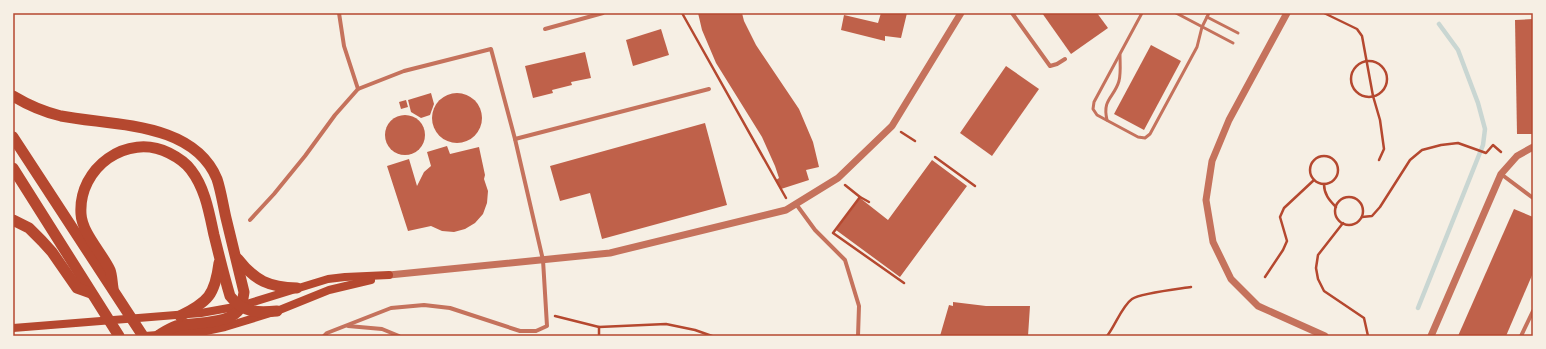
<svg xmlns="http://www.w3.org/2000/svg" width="1546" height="349" font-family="Overpass,sans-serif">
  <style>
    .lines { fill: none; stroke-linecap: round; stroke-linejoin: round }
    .stream { stroke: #c9d6d2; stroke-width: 4.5 }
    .building { fill: #bf614a }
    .path { stroke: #b5482f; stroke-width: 2.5 }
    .service { stroke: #c5725c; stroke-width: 3 }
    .minor { stroke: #c5725c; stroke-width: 4 }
    .tertiary { stroke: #c5725c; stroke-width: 7 }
    .secondary { stroke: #b5482f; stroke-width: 8 }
    .trunk { stroke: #b5482f; stroke-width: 11 }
    .neatline { fill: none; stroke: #b5482f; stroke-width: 1.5 }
  </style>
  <rect width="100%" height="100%" fill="#f6efe4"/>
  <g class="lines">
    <path class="stream" d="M1418,308l65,-163 2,-16 -7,-26 -20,-53 -19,-26"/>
  </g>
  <g class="building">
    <path d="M698,13h44l2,8 12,24 43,64 14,33 6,25 -13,3 3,10 -28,9 -5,-9 3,-2 -4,-12 -13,-29 -46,-74 -14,-33z"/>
    <path d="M881,13h26l-6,25 -16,-2v5l-44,-11 3,-15 34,8z"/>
    <path d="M1042,13h55l11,15 -37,26z"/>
    <path d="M1533,19v115h-16l-2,-114z"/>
    <path d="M661,29l8,26 -36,11 -7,-26z"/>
    <path d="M1151,45l30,16 -37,69 -30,-16z"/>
    <path d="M585,52l6,26 -20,4 1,3 -20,5 1,3 -20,5 -8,-32z"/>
    <path d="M1006,66l33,23 -47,67 -32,-23z"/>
    <path d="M431,93l3,11 -4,11 -9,3 -10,-6 -3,-12z"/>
    <circle cx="457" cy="118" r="25"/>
    <path d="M406,100l2,7 -7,2 -2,-7z"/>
    <circle cx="405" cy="135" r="20"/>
    <path d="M705,123l22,82 -125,34 -12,-46 -30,8 -10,-35z"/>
    <path d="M447,146l3,8 29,-7 6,28 -1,4 4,12 -1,12 -4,11 -8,9 -10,6 -11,3 -12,-1 -11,-5 -23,5 -21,-65 22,-7 8,27 7,-14 7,-6 -4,-14z"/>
    <path d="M932,160l35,26 -67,91 -64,-47 24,-32 28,22z"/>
    <path d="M1514,209l19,8v56l-27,63h-48z"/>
    <path d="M953,302l33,4h44l-2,30h-88l9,-31 4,1z"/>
  </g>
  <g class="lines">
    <g class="path">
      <path d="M682,13l104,185"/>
      <path d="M1324,13l33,16 5,7 11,60 7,24 4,29 -5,11"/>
      <circle cx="1369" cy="79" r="18"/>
      <path d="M901,132l14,9"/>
      <circle cx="1324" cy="170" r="14"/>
      <path d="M935,157l40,29"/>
      <path d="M1324,184c0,10 5,16 12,23"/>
      <path d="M845,185l15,12 -27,36 71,50"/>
      <circle cx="1349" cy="211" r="14"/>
      <path d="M860,197l9,5"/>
      <path d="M1362,217l10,-1 8,-9 30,-47 12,-10 19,-5 17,-2 28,10 7,-8 8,7"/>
      <path d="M1343,223l-25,32 -2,13 2,11 6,12 40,27 4,18"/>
      <path d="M1265,277l18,-27 4,-9 -7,-24 4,-9 30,-28"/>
      <path d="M555,316l44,11 67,-3 29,6 17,6"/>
      <path d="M599,336v-9"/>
      <path d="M1107,336c8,-10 15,-30 25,-37 9,-6 46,-10 59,-12"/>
    </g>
    <g class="service">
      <path d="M1142,13l-48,89 -1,7 4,6 41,22 7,1 5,-4 47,-87 5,-20 5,-10"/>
      <path d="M1176,13l57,30"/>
      <path d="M1209,13l-2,4 31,16"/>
      <path d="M1107,120c-5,-21 7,-22 12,-39 2,-8 1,-18 1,-26"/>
    </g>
    <g class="minor">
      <path d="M339,13l5,33 14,43"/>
      <path d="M1012,13l38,53 7,-2 8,-5"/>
      <path d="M545,29l58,-16"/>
      <path d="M515,139l194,-50"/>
      <path d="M1501,174l32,24"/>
      <path d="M796,204l19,26 30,30 14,46 -1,30"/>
      <path d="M250,220l24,-26 31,-38 30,-41 23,-26 46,-18 87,-22 24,90 28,121 4,66 -11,5h-16l-70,-23 -26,-3 -33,3 -64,25 -3,3"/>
      <path d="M348,326l34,3 17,7"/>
      <path d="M1521,336l12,-25"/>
    </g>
    <g class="tertiary">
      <path d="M1287,13l-58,107 -17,41 -6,39 7,42 18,37 27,27 67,30"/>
      <path d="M389,275l221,-22 176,-43 52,-32 54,-52 69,-113"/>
      <path d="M1431,336l70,-162 16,-18 16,-9"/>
    </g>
    <g class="secondary">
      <path d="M13,328l188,-15 39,-7 88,-27 17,-2 44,-2"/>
      <path d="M145,336l61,-5 19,-4 52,-16 52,-21 42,-10"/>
    </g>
    <g class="trunk">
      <path d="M13,96c15,9 31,16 48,20 51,10 132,5 156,63 4,12 6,26 9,39 6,24 12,49 18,74 -1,7 -2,15 -7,20 -11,12 -46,11 -61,14 -6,2 -12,6 -17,9"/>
      <path d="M13,137l130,199"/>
      <path d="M13,168l106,168"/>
      <path d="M13,220l16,8 13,13 10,11 25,36 14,5"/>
      <path d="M238,259c17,22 31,28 59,29"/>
      <path d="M113,288c-1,-6 -1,-13 -3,-18 -8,-17 -28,-37 -29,-56 -3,-46 46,-82 88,-61 8,4 17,10 22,17 14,18 18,42 23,65 5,20 10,41 16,61 13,17 28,17 47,15"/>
      <path d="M180,316c28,-14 35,-21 39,-53"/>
    </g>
  </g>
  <rect width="1546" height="349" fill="none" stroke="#f6efe4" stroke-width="28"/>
  <rect x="14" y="14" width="1518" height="321" class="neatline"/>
</svg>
